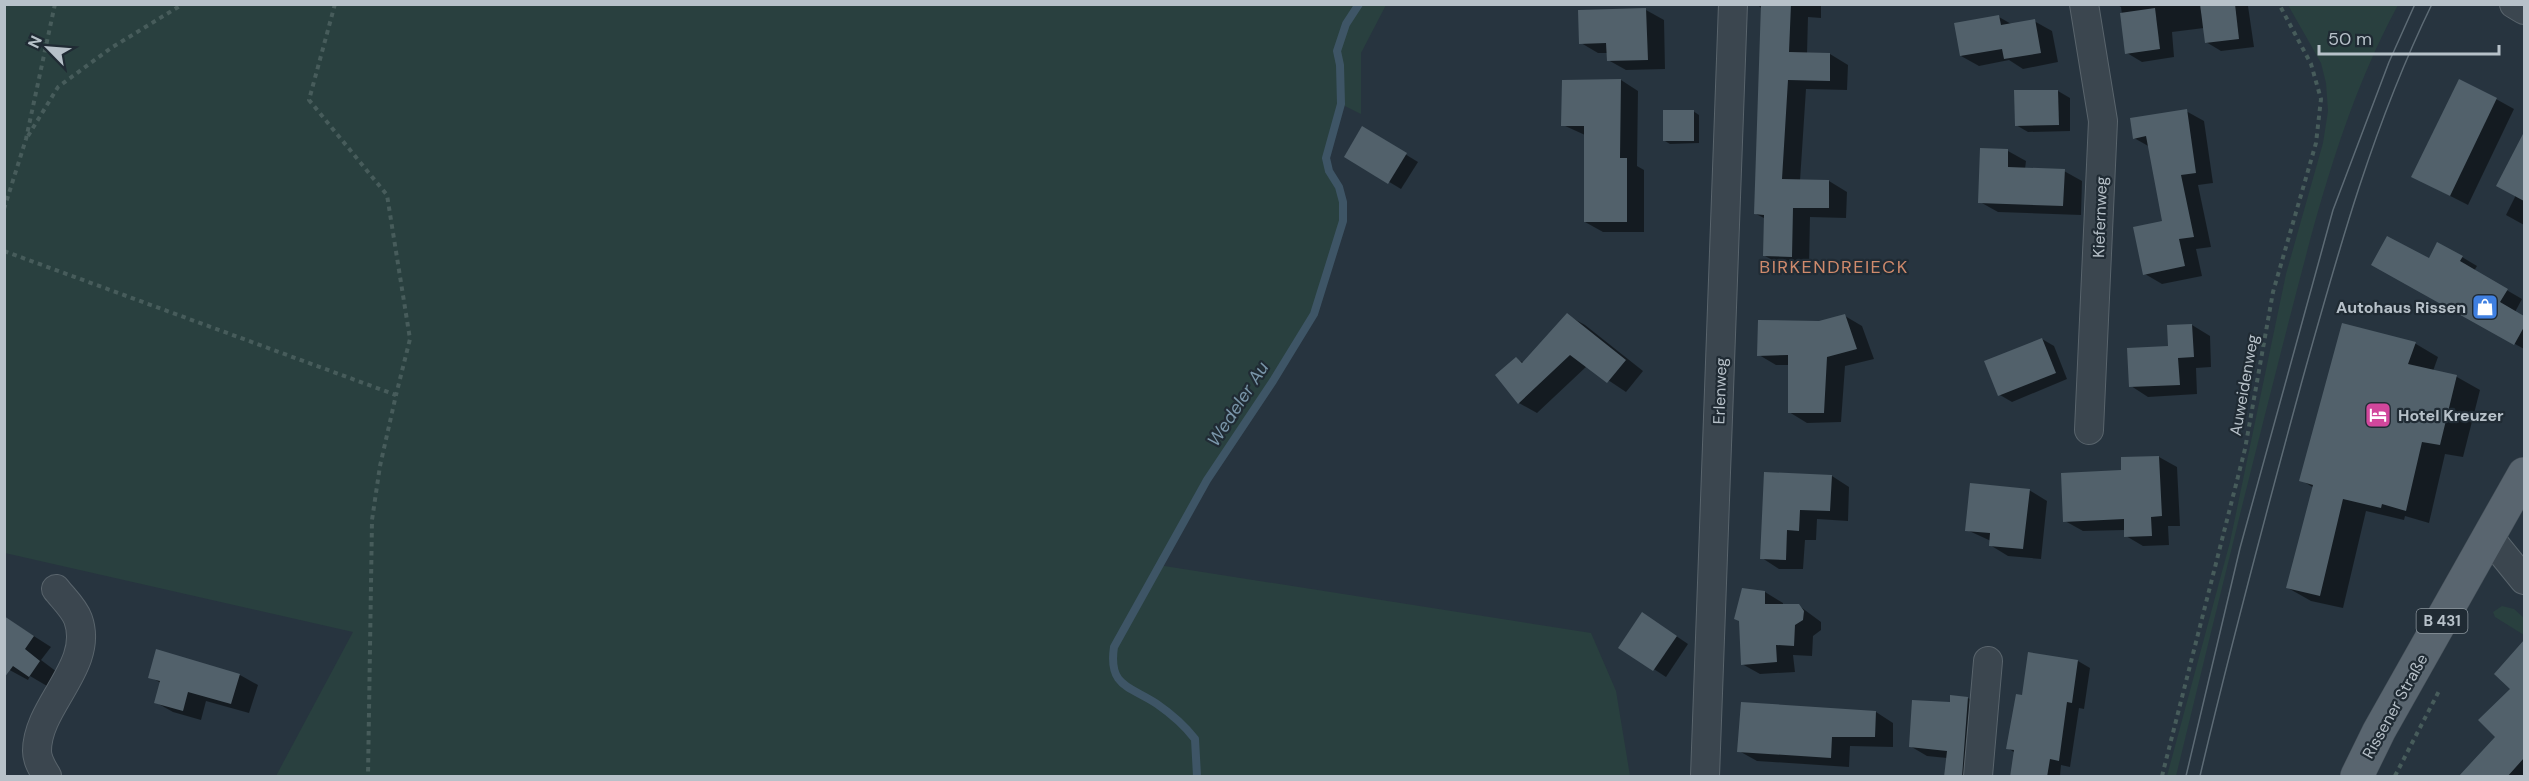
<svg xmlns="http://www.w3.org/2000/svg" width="2529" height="781" font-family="'DM Sans',sans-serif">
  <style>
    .green { fill: #29403f }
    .shadow { fill: #0007 }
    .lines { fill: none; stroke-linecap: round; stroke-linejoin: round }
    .stream { stroke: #3e5566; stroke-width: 8 }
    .building { fill: #52616b }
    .minor-casing { stroke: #59646c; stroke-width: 30 }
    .major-casing { stroke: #444f58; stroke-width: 34 }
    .path { stroke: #475c5b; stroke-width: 4; stroke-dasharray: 4.5 4.5; stroke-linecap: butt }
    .minor { stroke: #3b464f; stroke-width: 28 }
    .major { stroke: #59656f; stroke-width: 33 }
    .tram { stroke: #5d6b75; stroke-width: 1.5 }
    .labels { text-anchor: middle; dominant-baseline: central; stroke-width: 4.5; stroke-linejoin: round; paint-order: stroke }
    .shield { fill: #202b34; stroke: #8a949c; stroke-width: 1.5 }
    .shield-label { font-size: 15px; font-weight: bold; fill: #b7c1c9 }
    .street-label { font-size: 16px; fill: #b7c1c9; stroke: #202b34 }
    .poi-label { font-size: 16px; font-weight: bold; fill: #b7c1c9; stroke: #202b34; text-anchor: end }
    .neighbourhood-label { font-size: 18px; letter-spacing: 1.5px; fill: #cf8a6c; stroke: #202b34 }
    .water-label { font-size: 18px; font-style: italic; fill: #7a96aa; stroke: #202b34 }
  </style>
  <rect width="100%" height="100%" fill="#27343f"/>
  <g class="green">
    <path d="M5,4l1381,1 -25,48v61l-20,-10 -15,54 3,13 10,16 4,15v19l-29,93 -41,67 -66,99 -49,85 433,68 25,58 14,85h-1354l77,-144 -348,-79z"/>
    <path d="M2288,5h110c-57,105 -85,223 -115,339 -37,144 -72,288 -107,432h-9l63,-234 56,-268 37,-131 5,-32 -2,-28 -5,-20z"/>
    <path d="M2502,606l12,3 10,9v17l-29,-18 -2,-5z"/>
  </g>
  <g class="shadow">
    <path d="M1757,4h64v14l-13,-1 -1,37h23l18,11 -1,25 -41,-1 -6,92h29l18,11 -1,26 -36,-1 -1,49h-26l-18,-10 1,-37 -10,-5 6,-205z"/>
    <path d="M2116,4h129l3,2 6,41 -33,4 -15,-9 -2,-14 -32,4 2,25 -32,5 -15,-9 -6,-46z"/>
    <path d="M1646,10l18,10 1,49 -39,1 -18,-10v-7h-10l-17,-10z"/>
    <path d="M1999,17l14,8 21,-4 18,10 6,31 -35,7 -14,-9 -30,6 -18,-10z"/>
    <path d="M1621,80l17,11 -1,75 7,4v62h-41l-18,-10v-87l-22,-10z"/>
    <path d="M2058,91l12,7v33l-42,1 -12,-7z"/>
    <path d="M2496,99l18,10 -46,96 -55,-28z"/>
    <path d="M1693,111l6,4v28l-29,1 -5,-3z"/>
    <path d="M2186,111l18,10 9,62 -15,2 13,62 -15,2 6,27 -40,8 -17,-10 19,-52 -14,-75 -16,-9z"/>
    <path d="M1362,128l56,34 -17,27 -55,-33z"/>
    <path d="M2008,151l18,10 -1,8 39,2 18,10 -1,34 -83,-3 -18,-10z"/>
    <path d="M2515,152l9,5v68l-18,-10 9,-18z"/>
    <path d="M2462,257l15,9 -3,5 48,28 -7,13 9,6v31l-151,-84z"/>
    <path d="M1567,315l18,10 58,46 -17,21 -39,-26 -50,47 -18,-10 -3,-44 8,4z"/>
    <path d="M1845,316l17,10 12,33 -29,7 -4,56 -34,1 -18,-11 1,-47h-14l-17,-10 60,-33z"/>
    <path d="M2192,325l18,11 1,31 -15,1 1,26 -49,3 -17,-11z"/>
    <path d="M2343,325l73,19 22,13 -5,14 24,6 23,13 -17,67 -18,-3 -16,69 -24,-7 -1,4 -38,-9 -23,97 -32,-7 -23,-13 26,-100 -13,-8z"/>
    <path d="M2042,339l12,7 13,33 -55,23 -12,-7z"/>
    <path d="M2159,457l18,10 3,59h-12l1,19 -26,1 -17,-10 -1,-6 -42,1 -18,-10 58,-49 -1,-13z"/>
    <path d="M1765,474l67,2 17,11 -1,34 -31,-2 -1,21h-11l-2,29h-24l-17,-11z"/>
    <path d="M2029,490l18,11 -6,58 -33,-3 -18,-11 1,-4 -24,-11z"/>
    <path d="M1765,592l18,11v3l15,-1 23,17v8l-8,6 -1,20 -19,-1 2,17 -35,2 -18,-10z"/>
    <path d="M4,617l47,30 -10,13 16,12 -10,14 -17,-10 -2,4 -24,-13z"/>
    <path d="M1654,621l34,23 -22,33 -46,-30z"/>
    <path d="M2516,651l8,4v121h-54l27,-39 15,-49z"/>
    <path d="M2078,661l12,7 -6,41 -5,-1 -9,59 -9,-2 -1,11h-48l3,-23 -7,-5 15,-51z"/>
    <path d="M240,675l18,10 -9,28 -43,-12 -5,19 -28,-8 -18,-10 6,-19 -11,-6z"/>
    <path d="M1968,698l16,10 -4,68h-35l2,-18 -20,-2 -17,-10 41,-42z"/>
    <path d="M1876,712l17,11v24l-43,-1 -1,21 -92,-6 -18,-10z"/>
  </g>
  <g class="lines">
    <path class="stream" d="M1197,776l-2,-37c-10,-13 -25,-26 -38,-35 -27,-18 -49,-17 -43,-57l93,-167 66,-99 41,-67 29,-93v-19l-4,-15 -10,-16 -3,-13 15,-54 -1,-39 -3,-14 9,-27 13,-20"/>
  </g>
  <g class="building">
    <path d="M1761,4h30l-2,48 41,1v28l-42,-1 -6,99 47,1v28h-36l-1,49 -29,-1 1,-41 -10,-1z"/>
    <path d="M2200,4h35l4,35 -34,4z"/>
    <path d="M1646,8l2,52 -41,1 -1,-18 -27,1 -1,-34z"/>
    <path d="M2155,8l5,41 -35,5 -5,-41z"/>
    <path d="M1999,15l2,10 34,-6 6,34 -37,6 -2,-10 -42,7 -6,-33z"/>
    <path d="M1621,79l-1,79h7v64h-43v-96h-23l1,-46z"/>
    <path d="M2459,79l38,19 -47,98 -39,-19z"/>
    <path d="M2014,90h44l1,35 -44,1z"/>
    <path d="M2187,109l9,64 -15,2 13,62 -15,2 6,27 -42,9 -10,-48 29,-6 -16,-85 -13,3 -3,-21z"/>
    <rect x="1663" y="110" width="31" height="31"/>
    <path d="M1362,126l45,27 -19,31 -44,-27z"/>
    <path d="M2524,132v69l-28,-15z"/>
    <path d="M1980,148l28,1v18l57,2 -2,37 -85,-3z"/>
    <path d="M2387,236l42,22 8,-16 26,14 -3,5 48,28 -8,13 24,14v11l-10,18 -143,-80z"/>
    <path d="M1567,313l59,47 -19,23 -37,-28 -52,49 -23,-29 21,-18 6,6z"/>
    <path d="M1845,314l12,35 -30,8 -3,56h-36v-58l-31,1 1,-36 61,1z"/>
    <path d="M2342,323l74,19 -8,22 49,11 -17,70 -18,-3 -16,69 -24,-7 -1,4 -38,-9 -23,97 -34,-8 27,-103 -14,-4z"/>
    <path d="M2192,324l2,33 -16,1 2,27 -51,2 -2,-39 41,-2 -1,-21z"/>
    <path d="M2042,338l14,35 -58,23 -14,-35z"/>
    <path d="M2159,456l3,60 -11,1 1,19 -28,1v-18l-61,3 -2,-49 60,-3v-13z"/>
    <path d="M1764,472l68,3 -2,36 -30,-1 -1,21 -12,-1 -1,30 -26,-1z"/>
    <path d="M1970,483l60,6 -7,60 -34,-3 1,-13 -25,-2z"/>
    <path d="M1742,588l23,3v13h34l5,7 -1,9 -8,5 -1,21 -18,-1 1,17 -36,3 -2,-44 -5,-2z"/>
    <path d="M1642,612l35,24 -24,35 -35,-23z"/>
    <path d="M4,616l30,20 -9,13 15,12 -11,16 -16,-11 -9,12z"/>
    <path d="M2524,640v118l-17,19h-49l37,-40 -17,-17 32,-31 -16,-15z"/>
    <path d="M156,649l84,25 -9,30 -43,-12 -5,19 -29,-8 6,-22 -12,-3z"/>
    <path d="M2028,652l50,8 -6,43 -5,-1 -8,59 -9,-2 -3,18h-37l4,-27 -8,-1 10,-55 6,1z"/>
    <path d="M1950,695l18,2 -6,80h-18l3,-26 -38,-4 3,-47 38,2z"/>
    <path d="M1741,702l135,9 -1,26h-43l-1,21 -94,-6z"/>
  </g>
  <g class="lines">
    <defs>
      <g id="minor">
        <path d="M2084,4l19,117 -14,309"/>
        <path d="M2514,4l10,6"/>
        <path d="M2489,537l35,43"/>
        <path d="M47,776c-5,-8 -10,-16 -10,-25 0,-46 58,-85 41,-132 -4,-11 -15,-21 -22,-30"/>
        <path d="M1705,776l28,-772"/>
        <path d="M1978,776l10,-115"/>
      </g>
      <path id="major" d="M2357,776l22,-45 145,-257"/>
    </defs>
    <use href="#minor" class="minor-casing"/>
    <use href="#major" class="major-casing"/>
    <g class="path">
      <path d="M335,4l-26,96 78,95 23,144 -14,56"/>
      <path d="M28,136l30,-49 53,-39 72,-44"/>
      <path d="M4,209l22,-70 29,-135"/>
      <path d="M4,251l392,144 -16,71 -8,54 -4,256"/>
      <path d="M2162,776l83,-327 28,-157 43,-149 5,-44 -10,-35 -32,-60"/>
      <path d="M2395,776l45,-87"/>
    </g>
    <use href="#minor" class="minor"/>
    <use href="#major" class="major"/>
    <g class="tram">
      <path d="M2186,776l54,-228 93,-338 56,-148 26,-58"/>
      <path d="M2200,776c31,-132 66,-263 102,-395 36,-129 71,-256 130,-377"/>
    </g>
  </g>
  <defs>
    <symbol id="shop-square" viewBox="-11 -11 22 22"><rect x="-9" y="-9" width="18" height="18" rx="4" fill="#3f7fe0" stroke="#202b34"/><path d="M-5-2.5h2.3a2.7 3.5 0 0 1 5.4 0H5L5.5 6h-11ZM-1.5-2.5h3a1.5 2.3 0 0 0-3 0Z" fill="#fff"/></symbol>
    <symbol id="hotel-square" viewBox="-11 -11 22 22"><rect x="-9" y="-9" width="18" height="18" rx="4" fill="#d1479c" stroke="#202b34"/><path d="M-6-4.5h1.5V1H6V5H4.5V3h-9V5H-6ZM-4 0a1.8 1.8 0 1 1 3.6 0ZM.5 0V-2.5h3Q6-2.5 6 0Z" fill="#fff"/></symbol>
  </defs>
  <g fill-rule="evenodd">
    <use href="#shop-square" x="2470" y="292" width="30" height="30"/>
    <use href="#hotel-square" x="2363" y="400" width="30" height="30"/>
  </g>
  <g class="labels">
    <rect class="shield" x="2416.5" y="609" width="51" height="24" rx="4.5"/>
    <g class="shield-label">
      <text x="2442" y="621">B 431</text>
    </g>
    <g class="street-label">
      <text transform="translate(2100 217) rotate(-88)">Kiefernweg</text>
      <text transform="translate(2244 385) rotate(-80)">Auweidenweg</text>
      <text transform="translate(1720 391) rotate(-88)">Erlenweg</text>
      <text transform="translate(2395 706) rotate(-61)">Rissener Straße</text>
    </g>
    <g class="poi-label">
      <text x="2466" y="307">Autohaus Rissen</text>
      <text x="2398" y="415" text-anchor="start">Hotel Kreuzer</text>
    </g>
    <g class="neighbourhood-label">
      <text x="1834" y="267">BIRKENDREIECK</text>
    </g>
    <g class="water-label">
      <text transform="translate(1238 404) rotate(-57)">Wedeler Au</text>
    </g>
  </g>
  <rect width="2529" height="781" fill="none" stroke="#b7c1c9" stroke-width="12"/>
  <g transform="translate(48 48) rotate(295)" stroke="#202b34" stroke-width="4.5" paint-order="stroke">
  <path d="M0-4.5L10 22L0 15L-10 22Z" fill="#b7c1c9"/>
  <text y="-9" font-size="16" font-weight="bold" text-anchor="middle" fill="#b7c1c9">N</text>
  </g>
  <path d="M2319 45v9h180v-9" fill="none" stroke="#b7c1c9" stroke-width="3"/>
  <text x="2328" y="45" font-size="18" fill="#b7c1c9" stroke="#202b34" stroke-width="4.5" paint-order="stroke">50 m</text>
</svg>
